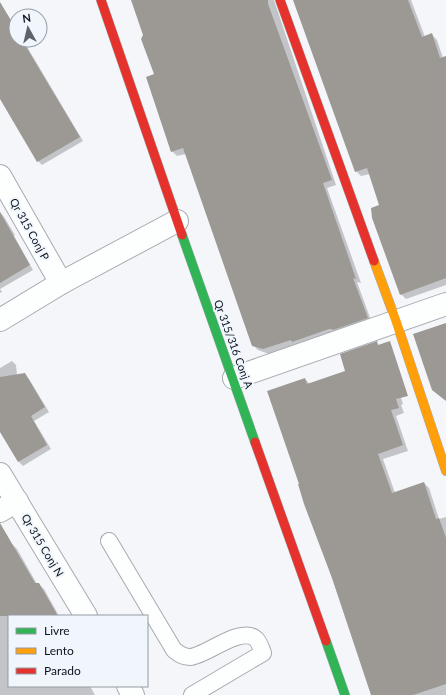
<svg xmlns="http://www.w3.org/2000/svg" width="446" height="695" font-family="Lato,sans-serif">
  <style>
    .shadow { fill: #0003 }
    .building { fill: #9c9995 }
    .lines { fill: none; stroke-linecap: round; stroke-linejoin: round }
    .lane-casing { stroke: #a6abb1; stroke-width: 18 }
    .street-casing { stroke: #a6abb1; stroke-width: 24 }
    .fast-casing { stroke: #a6abb1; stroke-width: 10 }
    .slow-casing { stroke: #a6abb1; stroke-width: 10 }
    .jam-casing { stroke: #a6abb1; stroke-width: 10 }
    .lane { stroke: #fdfefe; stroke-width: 16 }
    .street { stroke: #fdfefe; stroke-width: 22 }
    .fast { stroke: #30b455; stroke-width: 9 }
    .slow { stroke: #ff9f0a; stroke-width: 9 }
    .jam { stroke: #e5322d; stroke-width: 9 }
    .labels { text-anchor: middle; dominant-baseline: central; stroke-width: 4; stroke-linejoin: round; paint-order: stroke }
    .street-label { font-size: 11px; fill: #0c131e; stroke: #f1f6fc }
  </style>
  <rect width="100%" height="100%" fill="#f4f6f9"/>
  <g class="shadow">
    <path d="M132,0h142l62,185 -9,3 34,95 -4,-1 15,41 -74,23 -2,-1 -27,9 -11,-4 -5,-5 -67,-191 -9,2 -5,-5 -17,-76 -11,-39z"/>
    <path d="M294,0h117l14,37 7,-2 5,5 6,18 3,3v224l-40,14 -5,-5 -21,-88 -10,-32 -9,2 -5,-5z"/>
    <path d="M0,3l16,25v12h7l60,101 -41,24 -4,-4 -38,-64z"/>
    <path d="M0,212l4,5 11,18 -1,1 19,34 -33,19 2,3 -2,1z"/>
    <path d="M376,343l10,8 17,53 -2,1 3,8 -8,3 12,35 -25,8 12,34 29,-10 5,5 10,31 7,-2v178h-74l-72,-211 5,-105 5,5 36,-12z"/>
    <path d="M12,361l4,4 1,10 7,-1 5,5 20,33 -15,9 17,28 -28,17 -4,-4 -19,-32v-62z"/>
    <path d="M12,544l5,5 20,35h1l6,5 15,27h-50v70h81l5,9h-95v-144z"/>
  </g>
  <g class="building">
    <path d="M131,0h137v4l64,176 -9,3 33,96 -3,-1 15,40 -35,12 -1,-1h-3l-37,13 -1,-2 -28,9 -11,-3 -69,-198 -12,4 -25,-75 8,-3 -13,-35 2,-4z"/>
    <path d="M293,0h115l14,37 10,-4 8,25 6,-2v222l-46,17 -28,-77 -1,-10 8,-3 -12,-37 -12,4z"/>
    <path d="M0,2l16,27v11h6l58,97 -43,25 -37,-63z"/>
    <path d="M0,212l30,53 -30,18z"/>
    <path d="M446,323v78l-14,-11 -19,-56z"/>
    <path d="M377,341l1,4 12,-4 18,55 -12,3 3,9 -8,2 12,35 -25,9 14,39 32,-11 12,37 3,-1 7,20v146l-33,11h-42l-39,-117 -28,-74 -6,-20h1l-32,-93 38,-13 2,6 38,-13 -5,-17z"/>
    <path d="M25,373l20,34 -14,9 16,29 -29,17 -18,-30v-55z"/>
    <path d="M0,523l35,60h4l19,33h-58z"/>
  </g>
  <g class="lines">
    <defs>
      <path id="lane" d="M109,541l65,109c5,4 9,7 16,7 16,-1 51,-32 66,-18 4,4 5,9 7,14l-71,42"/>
      <g id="street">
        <path d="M0,176l61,107"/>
        <path d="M0,320l61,-37 116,-62"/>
        <path d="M234,378l212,-74"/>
        <path d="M0,474l86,142"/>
        <path d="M0,511l17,-10"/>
        <path d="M128,686l5,9"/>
      </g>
      <g id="fast">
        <path d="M182,235l73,207"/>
        <path d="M326,641l19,54"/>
      </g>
      <path id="slow" d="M374,261l22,60 50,150"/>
      <g id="jam">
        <path d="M101,0l81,235"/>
        <path d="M280,0l94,261"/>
        <path d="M255,442l71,199"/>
      </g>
    </defs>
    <use href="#lane" class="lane-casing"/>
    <use href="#street" class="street-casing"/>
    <use href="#fast" class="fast-casing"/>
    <use href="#slow" class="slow-casing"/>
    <use href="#jam" class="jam-casing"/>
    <use href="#lane" class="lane"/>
    <use href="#street" class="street"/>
    <use href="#fast" class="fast"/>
    <use href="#slow" class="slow"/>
    <use href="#jam" class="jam"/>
  </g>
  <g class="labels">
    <g class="street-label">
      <text transform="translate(30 229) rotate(61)">Qr 315 Conj P</text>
      <text transform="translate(234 344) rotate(70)">Qr 315/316 Conj A</text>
      <text transform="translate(43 545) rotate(59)">Qr 315 Conj N</text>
    </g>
  </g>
  <rect x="8" y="615" width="140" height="72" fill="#f1f6fc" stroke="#959ba3"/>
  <rect x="16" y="628" width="20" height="6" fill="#30b455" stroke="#959ba3"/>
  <text x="44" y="635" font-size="12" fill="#0c131e">Livre</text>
  <rect x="16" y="648" width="20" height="6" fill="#ff9f0a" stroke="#959ba3"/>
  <text x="44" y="655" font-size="12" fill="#0c131e">Lento</text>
  <rect x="16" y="668" width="20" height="6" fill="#e5322d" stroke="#959ba3"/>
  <text x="44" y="675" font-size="12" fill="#0c131e">Parado</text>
  <g transform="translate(28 28) rotate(352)"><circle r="19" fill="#f1f6fc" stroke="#959ba3"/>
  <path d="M0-3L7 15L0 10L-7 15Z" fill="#5d626b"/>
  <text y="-6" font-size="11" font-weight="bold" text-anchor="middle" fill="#0c131e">N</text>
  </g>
</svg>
